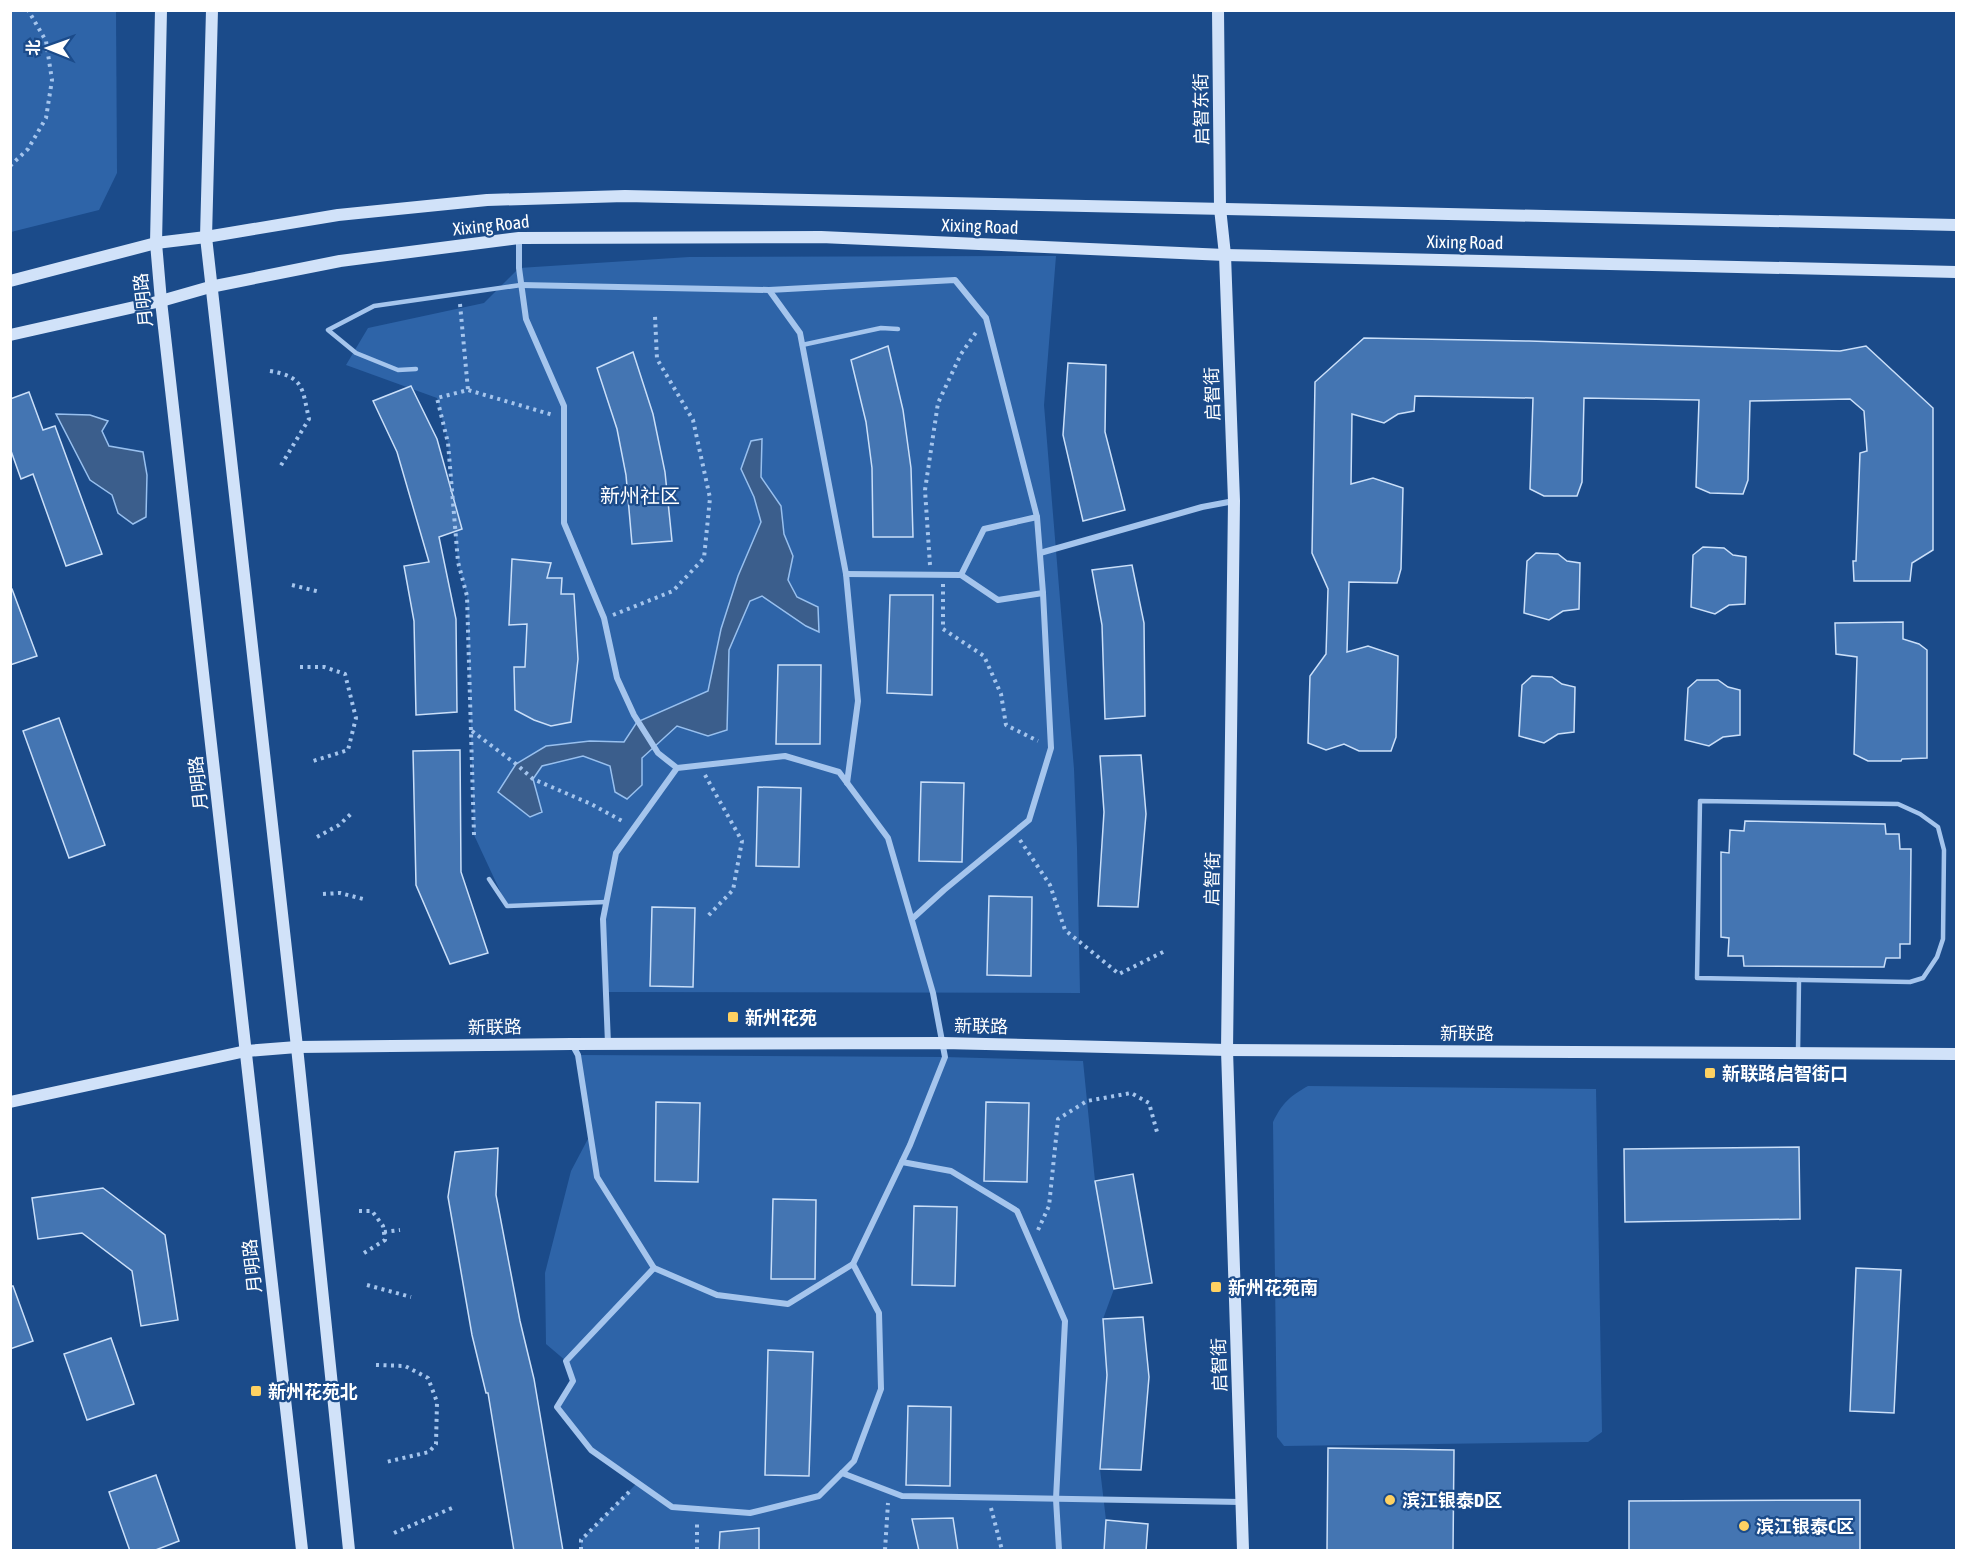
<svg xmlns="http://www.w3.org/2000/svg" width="1967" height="1561" font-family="'Asap Condensed','Noto Sans SC',sans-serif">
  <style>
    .green { fill: #2e64a8 }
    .water { fill: #3b5e8c; stroke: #98c0ef; stroke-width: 1.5 }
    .building { fill: #4475b2; stroke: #cadff9; stroke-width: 1.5 }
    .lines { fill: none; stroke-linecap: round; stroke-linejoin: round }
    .path { stroke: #a5c5ed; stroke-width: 4; stroke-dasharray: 3 4.5; stroke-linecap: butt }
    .lane { stroke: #a5c5ed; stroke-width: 4.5 }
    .street { stroke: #a5c5ed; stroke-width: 6 }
    .secondary { stroke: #d1e2f9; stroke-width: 12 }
    .poi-dot { fill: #fed162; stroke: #1b4b8a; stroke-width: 2 }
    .labels { text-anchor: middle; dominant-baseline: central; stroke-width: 4.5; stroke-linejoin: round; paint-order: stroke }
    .street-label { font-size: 18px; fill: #fff; stroke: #1b4b8a }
    .poi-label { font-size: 18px; font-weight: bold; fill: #fff; stroke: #1b4b8a; text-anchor: start }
    .neighbourhood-label { font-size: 20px; fill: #fff; stroke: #1b4b8a }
  </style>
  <rect width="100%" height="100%" fill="#1b4b8a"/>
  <g class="green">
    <path d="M10,11h106l1,162 -18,37 -88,22z"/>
    <path d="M1056,256l-12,149 30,364 3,79 3,145 -474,-1v-90l-99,4 -33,-71 -7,-239 -9,-34 -10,-119 -11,-45 -91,-33 22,-37 116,-25 35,-35 170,-11z"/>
    <path d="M578,1055l367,2 138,4 12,120 19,108 -11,30 4,56 -7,94 6,51 -2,30h-523v-10l56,-57 -46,-33 -34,-43 16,-26 -7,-20 -20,-17 -1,-71 26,-102 19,-36z"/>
    <path d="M1308,1086l288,3 6,343 -14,10 -304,4 -7,-9 -4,-315c9,-19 17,-26 35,-36z"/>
  </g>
  <g class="water">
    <path d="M56,414l34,1 18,6 -6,10 7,15 34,6 4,23 -1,42 -13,7 -15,-11 -6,-18 -22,-15z"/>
    <path d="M762,439l-1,38 20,29 3,28 9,22 -5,24 9,17 21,10 1,25 -13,-6 -44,-30 -12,5 -21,49 -2,80 -19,6 -31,-10 -35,32v27l-15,14 -12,-7 -5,-26 -27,-10 -41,10 -9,13 9,33 -12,5 -32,-25 18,-28 30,-18 44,-5 34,1 13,-20 71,-31 13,-62 17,-53 23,-54 -7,-25 -13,-28 10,-28z"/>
  </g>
  <g class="building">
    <path d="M1364,338l165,3 311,10 26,-5 67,62v142l-21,13 -2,18h-56l-1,-20h3l4,-108 7,-2 -3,-40 -14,-12 -100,2 -2,79 -5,14 -33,-1 -14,-6 3,-87 -115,-2 -2,84 -5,14h-33l-14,-7 3,-91 -118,-2 -1,15 -16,3 -14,9 -32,-9 -1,70 22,-6 30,10 -2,81 -4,14 -48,-1 -2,70 21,-6 30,10 -2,81 -5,14h-32l-15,-7 -18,6 -18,-7 2,-67 16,-22 2,-65 -16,-36 3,-171z"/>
    <path d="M888,346l15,64 8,58 2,69h-40l-1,-69 -6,-46 -15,-62z"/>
    <path d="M633,352l20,62 12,58 7,69 -40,3 -6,-69 -9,-46 -20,-61z"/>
    <path d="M1068,363l38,2 -1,67 20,78 -42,11 -20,-86z"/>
    <path d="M411,386l26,53 25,90 -23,8 17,82 1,93 -41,3 -2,-94 -10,-55 25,-4 -32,-110 -24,-51z"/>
    <path d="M29,392l14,38 12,-4 47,128 -36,12 -33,-92 -12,5 -11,-31v-49z"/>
    <path d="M1703,547l21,1 9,7 13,2 -1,47 -16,1 -14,9 -24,-7 2,-52z"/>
    <path d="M1536,553l22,1 9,7 13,2 -1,46 -16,2 -14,9 -25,-7 3,-52z"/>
    <path d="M512,559l39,4 -4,15h15l-1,16h13l4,65 -7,63 -20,4 -17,-6 -19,-10 -1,-43h11l2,-43 -18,1z"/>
    <path d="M1132,565l12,58 1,93 -40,3 -3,-94 -10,-55z"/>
    <path d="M10,589h2l25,67 -27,9z"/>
    <path d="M890,595h43l-1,100 -45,-2z"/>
    <path d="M1903,622v17l16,5 8,6v108l-25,1 -1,2h-33l-14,-7 3,-97 -21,-3 -1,-31z"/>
    <path d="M778,665h43l-1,79h-44z"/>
    <path d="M1532,676l20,1 10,7 13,3 -1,45 -16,2 -14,9 -25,-7 3,-51z"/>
    <path d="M1697,680h21l10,7 12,3v45l-17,2 -14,9 -24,-6 3,-52z"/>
    <path d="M59,718l46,127 -36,13 -46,-127z"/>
    <path d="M460,750l1,122 27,81 -38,11 -34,-79 -3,-134z"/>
    <path d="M1141,755l5,59 -8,93 -40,-1 6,-94 -4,-56z"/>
    <path d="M921,782l43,1 -2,79 -43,-1z"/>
    <path d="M758,787l43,1 -2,79 -43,-1z"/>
    <path d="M1745,821l140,3 1,10h13l1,15h11l-1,95h-10v14h-14l-2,9 -140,-1 -1,-10h-15l1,-18 -8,-1v-85l8,1 1,-23 14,1z"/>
    <path d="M989,896l43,1 -1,79 -44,-1z"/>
    <path d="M652,907l43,1 -2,79 -43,-1z"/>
    <path d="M656,1102l44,1 -2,79 -43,-1z"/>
    <path d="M986,1102l43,1 -2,79 -43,-1z"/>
    <path d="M1799,1147l1,72 -175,3 -1,-73z"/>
    <path d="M498,1148l-2,47 24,126 14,58 29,172h-49l-26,-158h-2l-14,-58 -24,-138 7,-45z"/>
    <path d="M1133,1174l19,109 -38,6 -19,-108z"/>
    <path d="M103,1188l62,47 13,85 -37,6 -9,-55 -50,-38 -44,6 -6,-41z"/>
    <path d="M773,1199l43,1 -1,79h-44z"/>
    <path d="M914,1206l43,1 -2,79 -43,-1z"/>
    <path d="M1856,1268l45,2 -7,143 -44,-2z"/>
    <path d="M10,1286h3l20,55 -23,8z"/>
    <path d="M1143,1317l6,60 -8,93 -41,-1 7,-94 -4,-56z"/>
    <path d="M111,1338l23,66 -47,16 -23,-66z"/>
    <path d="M768,1350l45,2 -4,124 -44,-1z"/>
    <path d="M908,1406l43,1 -1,79 -44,-1z"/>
    <path d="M1328,1448l126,2 -1,101h-126z"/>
    <path d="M156,1475l23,66 -26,10h-23l-21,-59z"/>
    <path d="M1860,1500v51h-231v-50z"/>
    <path d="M953,1518l5,33h-39l-7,-32z"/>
    <path d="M1106,1520l42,4 -2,27h-42z"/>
    <path d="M759,1528v23h-40l1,-19z"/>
  </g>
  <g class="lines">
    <g class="path">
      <path d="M10,166l18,-17 18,-31 6,-38 -6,-39 -18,-31"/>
      <path d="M460,304l8,86"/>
      <path d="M270,371c35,6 32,18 39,48l-29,48"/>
      <path d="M930,565l-5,-75 13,-87 23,-49 16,-23"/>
      <path d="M943,584v45l41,27 17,38 5,31 32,16"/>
      <path d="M292,585l28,7"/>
      <path d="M613,615l60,-24 31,-33 6,-60 -17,-78 -36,-61 -2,-43"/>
      <path d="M300,667h24l21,7 11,44 -8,32 -38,12"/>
      <path d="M472,731l44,33 17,15 58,25 33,18"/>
      <path d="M705,775l37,66 -9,49 -27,28"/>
      <path d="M474,835l-7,-239 -9,-34 -10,-119 -11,-45 31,-8 85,25"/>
      <path d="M317,837l22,-12 13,-12"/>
      <path d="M1020,840l30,45 15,45 54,44 48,-24"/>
      <path d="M323,894l17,-1 23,6"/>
      <path d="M359,1211h13l11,15 2,14 -21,13"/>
      <path d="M1038,1230l11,-24 9,-87 29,-18 44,-8 18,10 8,29"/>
      <path d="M384,1232l16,-2"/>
      <path d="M367,1285l44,12"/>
      <path d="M376,1365l29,1 23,12 9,24 -1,42 -7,8 -43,10"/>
      <path d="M991,1508l11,42"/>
      <path d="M394,1533l58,-25"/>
      <path d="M581,1550v-10l49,-49"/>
      <path d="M697,1550v-29"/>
      <path d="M885,1550l3,-47"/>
    </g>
    <g class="lane">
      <path d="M802,345l79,-17 17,1"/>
      <path d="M416,369l-18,1 -42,-17 -28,-23 46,-24 147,-21"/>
      <path d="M1700,801l198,3 22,10 18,13 6,23 -1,89 -6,18 -14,21 -13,4 -213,-4z"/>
      <path d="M489,879l18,27 99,-4"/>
      <path d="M1798,1052l1,-72"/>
    </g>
    <g class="street">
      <path d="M519,238v30l7,51 38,87v117l40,95 13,60 17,37 24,38 19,15"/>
      <path d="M521,285l248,5 31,43 46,241 12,127 -11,82"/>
      <path d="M769,290l186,-10 31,38 51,199 6,76 8,155 -22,72 -85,70 -32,29"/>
      <path d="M1040,553l162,-46 32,-6"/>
      <path d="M846,574l115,1 37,25 45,-7"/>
      <path d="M961,575l23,-46 53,-12"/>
      <path d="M572,1044l6,11 19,122 57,91 63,27 71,9 65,-40 57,-119 35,-88 -12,-64 -45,-155 -49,-66 -54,-16 -108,12 -61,85 -13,66 5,125"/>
      <path d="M902,1162l49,9 66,40 48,110 -9,178 3,51"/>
      <path d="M654,1268l-88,93 7,20 -16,26 34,43 81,57 78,6 69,-17 35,-35 27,-72 -2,-76 -26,-49"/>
      <path d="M842,1473l60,23 339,6"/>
    </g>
    <g class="secondary">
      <path d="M161,10l-5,233 5,58 141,1249"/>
      <path d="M212,10l-6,227 91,810 52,503"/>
      <path d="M1218,10l2,198 5,47 9,246 -7,549 16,500"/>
      <path d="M10,281l146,-38 50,-6 132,-22 149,-15 138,-4 1331,29"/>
      <path d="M10,335l151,-34 49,-14 130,-26 179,-23 302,-1 404,18 731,17"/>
      <path d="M10,1102l236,-51 51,-4 274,-3 372,-1 284,7 729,4"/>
    </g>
  </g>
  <g class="poi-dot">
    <rect x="727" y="1011" width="12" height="12" rx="3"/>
    <rect x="1704" y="1067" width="12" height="12" rx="3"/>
    <rect x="1210" y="1281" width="12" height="12" rx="3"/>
    <rect x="250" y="1385" width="12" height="12" rx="3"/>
    <circle cx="1390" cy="1500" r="6"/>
    <circle cx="1744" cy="1526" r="6"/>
  </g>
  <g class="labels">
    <g class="street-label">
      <text transform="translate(1201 109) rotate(-91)">启智东街</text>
      <text transform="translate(491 225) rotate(-6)">Xixing Road</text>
      <text transform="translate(980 226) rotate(2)">Xixing Road</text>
      <text transform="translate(1465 242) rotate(1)">Xixing Road</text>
      <text transform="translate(143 300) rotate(-96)">月明路</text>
      <text transform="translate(1212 394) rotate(-92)">启智街</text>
      <text transform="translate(198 783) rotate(-96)">月明路</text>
      <text transform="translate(1212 879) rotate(-89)">启智街</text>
      <text transform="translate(981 1026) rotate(1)">新联路</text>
      <text transform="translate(495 1027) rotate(-1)">新联路</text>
      <text x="1467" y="1033">新联路</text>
      <text transform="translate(252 1266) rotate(-96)">月明路</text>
      <text transform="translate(1219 1365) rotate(-92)">启智街</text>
    </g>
    <g class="poi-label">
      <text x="745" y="1017">新州花苑</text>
      <text x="1722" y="1073">新联路启智街口</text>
      <text x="1228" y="1287">新州花苑南</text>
      <text x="268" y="1391">新州花苑北</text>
      <text x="1402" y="1500">滨江银泰D区</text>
      <text x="1756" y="1526">滨江银泰C区</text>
    </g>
    <g class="neighbourhood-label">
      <text x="640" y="495">新州社区</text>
    </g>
  </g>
  <rect width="1967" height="1561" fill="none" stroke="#ffffff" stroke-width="24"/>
  <g transform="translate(48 48) rotate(271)" stroke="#1b4b8a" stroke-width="4.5" paint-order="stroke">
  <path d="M0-4.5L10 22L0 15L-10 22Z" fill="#ffffff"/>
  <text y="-9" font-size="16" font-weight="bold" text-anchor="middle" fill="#ffffff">北</text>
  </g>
</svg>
